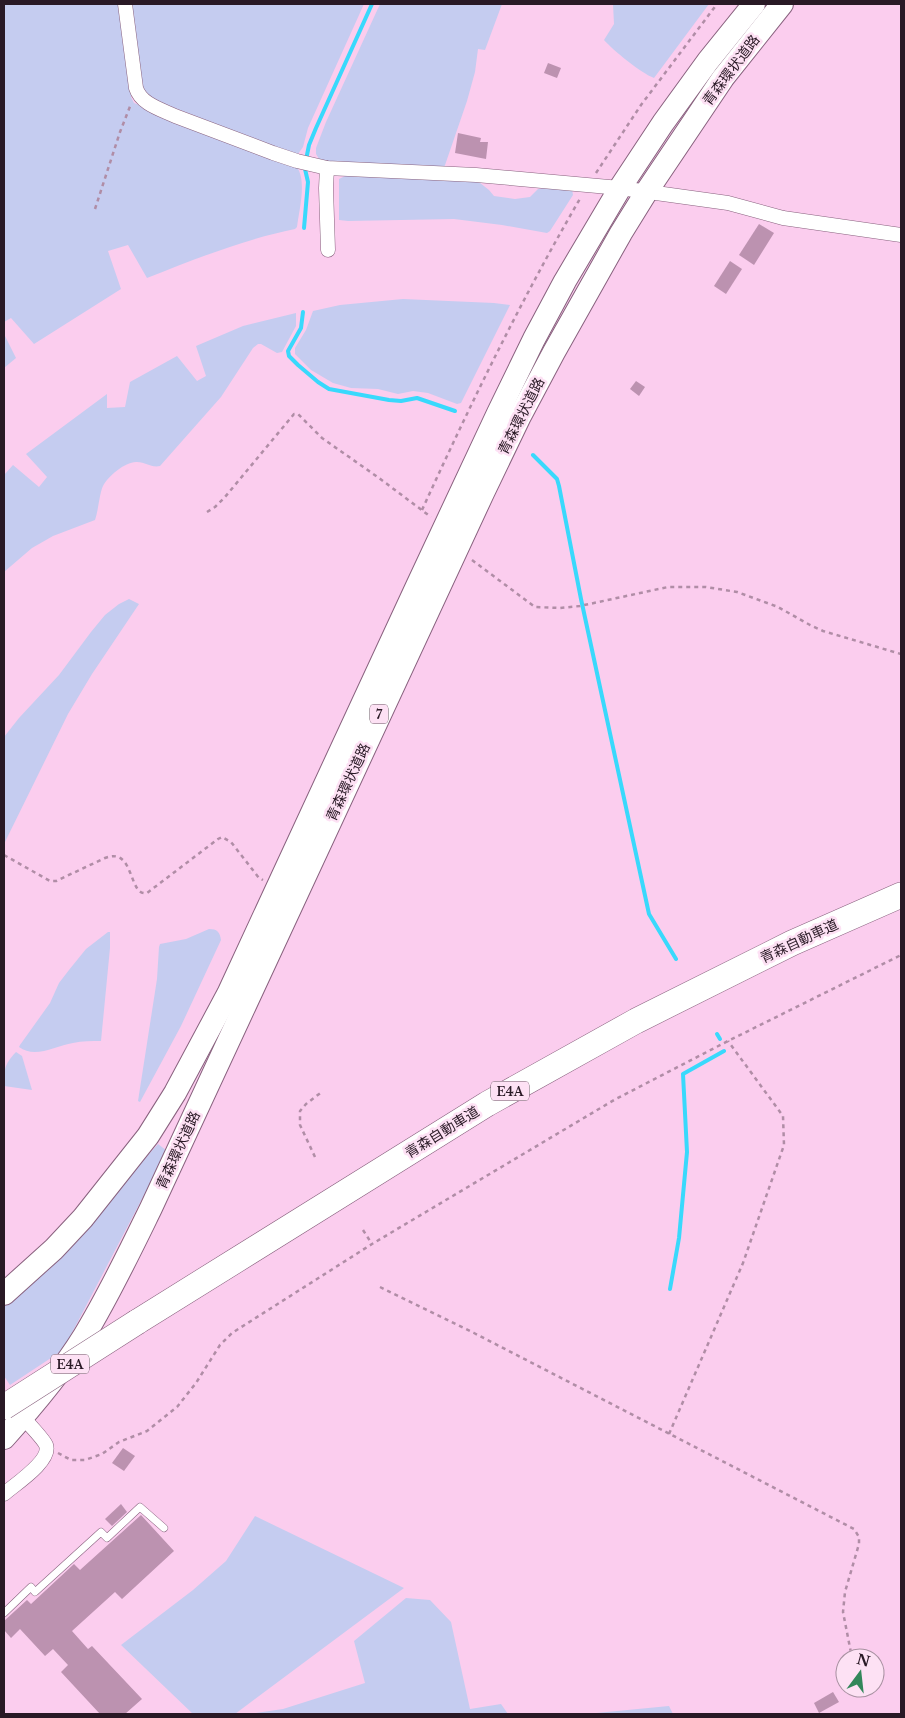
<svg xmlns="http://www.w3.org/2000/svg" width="905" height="1718" font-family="'Libre Baskerville','Noto Sans JP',serif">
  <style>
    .green { fill: #c5ccf0 }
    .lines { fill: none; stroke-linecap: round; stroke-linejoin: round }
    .stream { stroke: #39d9fc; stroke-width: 4 }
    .building { fill: #bc92b0 }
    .service-casing { stroke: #88617e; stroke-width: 8 }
    .minor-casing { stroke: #88617e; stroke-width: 15 }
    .trunk-casing { stroke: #88617e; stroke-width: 24 }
    .motorway-casing { stroke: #88617e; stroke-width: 26 }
    .path { stroke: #b08da6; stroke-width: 2.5; stroke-dasharray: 4 4; stroke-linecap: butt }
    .service { stroke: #fff; stroke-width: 7 }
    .minor { stroke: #fff; stroke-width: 14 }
    .trunk { stroke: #fff; stroke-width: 22 }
    .motorway { stroke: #fff; stroke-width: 25 }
    .motorway-bridge-casing { stroke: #88617e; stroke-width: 26; stroke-linecap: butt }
    .motorway-bridge { stroke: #fff; stroke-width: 25 }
    .labels { text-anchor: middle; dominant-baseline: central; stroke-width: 5; stroke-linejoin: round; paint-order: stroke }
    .shield { fill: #fde1f4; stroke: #695563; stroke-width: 1 }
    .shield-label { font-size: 12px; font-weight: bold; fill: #291925 }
    .street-label { font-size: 14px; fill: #291925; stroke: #fde1f4 }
  </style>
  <rect width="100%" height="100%" fill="#fbcdee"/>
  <g class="green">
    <path d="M4,4h116l12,88 -1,5 3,6 163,64c10,15 2,43 0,60l-2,2c-50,10 -100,30 -148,49l-19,-33 -20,6 13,38 -87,55 -23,-26 -7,4z"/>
    <path d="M130,4h234l-56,124 -5,19 -5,7c-33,-9 -66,-23 -98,-36 -19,-8 -39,-14 -56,-25z"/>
    <path d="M380,4h122l-17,46 -7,-1 -3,23 -8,29 -23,67 -123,-6 -5,-8v-6l10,-26z"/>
    <path d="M613,4h96l-55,74c-13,-5 -40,-27 -50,-38l10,-16z"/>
    <path d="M347,175l128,4 14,11 5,6 21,3 15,-2 8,-8 11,-2 23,2 1,6 -23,36 -3,2 -45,-8 -48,-6 -106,2 -9,-1v-41z"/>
    <path d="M403,299l91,4 16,2 -49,98 -4,1 -29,-11 -15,-2 -15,3 -20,-5 -27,-1 -18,-5 -22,-13 -16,-16v-6l11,-18 7,-19 27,-6z"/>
    <path d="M296,313v13l-14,26 -5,1 -16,-9h-3l-5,4 -32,49 -61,69c-9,2 -14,-4 -23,-4 -11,-1 -29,14 -34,24 -3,5 -5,26 -8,34l-42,16 -21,12 -28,24v-97l9,-10 26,22 8,-10 -21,-23 81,-60v14l18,-1 5,-25 47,-26 20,25 9,-5 -10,-30 47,-20z"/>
    <path d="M4,334l12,24 -12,10z"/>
    <path d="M129,599l10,5 -47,70 -24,40 -64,130v-107l15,-19 40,-43 32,-43 14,-17 14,-11z"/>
    <path d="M209,929c8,0 11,3 12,11l-40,86 -41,76 -2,-1 19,-122 2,-32 1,-3 26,-5z"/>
    <path d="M108,932h2v16l-9,93c-9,0 -19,0 -28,2 -18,3 -38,16 -54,4l1,-2 30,-42 9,-20 10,-13 17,-21z"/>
    <path d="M16,1052l6,4 10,34 -28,-4c0,-17 0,-21 12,-34z"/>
    <path d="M158,1144l9,7 -104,199 -53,35 -6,-9v-69l42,-39z"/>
    <path d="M255,1516l149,72 -169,126h-42l-72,-69 72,-55 33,-29z"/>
    <path d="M406,1598l24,2 21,22 19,87 31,-5 7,10h-260l35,-5 82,-26 -11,-42z"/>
    <path d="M669,1706l4,8h-87z"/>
  </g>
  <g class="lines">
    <g class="stream">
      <path d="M306,160l3,-15 7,-17 56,-124"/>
      <path d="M304,228l4,-46 -3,-13"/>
      <path d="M303,312l-2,16 -13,23 1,5 9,9 20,17 11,7 60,11 12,1 16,-3 38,13"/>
      <path d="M533,455l24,24 2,7 22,113 68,315 27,45"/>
      <path d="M717,1034l3,5"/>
      <path d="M670,1289l9,-51 8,-86 -4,-78 41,-23"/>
    </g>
  </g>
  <g class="building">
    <path d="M548,63l13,5 -4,10 -13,-5z"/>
    <path d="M458,133l23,5 -1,4h8l-2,17 -31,-6z"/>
    <path d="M759,224l15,9 -20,32 -15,-10z"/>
    <path d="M730,261l12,8 -16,25 -12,-8z"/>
    <path d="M636,381l9,6 -6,9 -9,-7z"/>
    <path d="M123,1448l12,8 -11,15 -12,-8z"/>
    <path d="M121,1504l6,8 -15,14 -7,-7z"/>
    <path d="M141,1515l33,36 -52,48 -7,-7 -43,39 16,18 4,-3 50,53 -17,15h-25l-39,-42 7,-7 -15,-16 -8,7 -25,-27 -9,9 -7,-8v-9l23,-21 4,4 43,-40 6,6z"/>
    <path d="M833,1692l6,10 -20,11 -5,-10z"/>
  </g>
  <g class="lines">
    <defs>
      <path id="service" d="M4,1613l27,-26 4,5 66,-60 6,6 33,-31 24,21"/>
      <g id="minor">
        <path d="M125,4l11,84c5,16 24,21 39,28l98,37 24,8 30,7 149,7 144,13 108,15 55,15 118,17"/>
        <path d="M327,168l-1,20 2,62"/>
        <path d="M4,1494c10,-9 48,-33 42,-49 -3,-7 -22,-26 -28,-33"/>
      </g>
      <g id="trunk">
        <path d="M4,1294l50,-45 29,-31 65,-82 27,-43 53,-99 188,-406 82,-175 36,-74 31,-58 55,-93 43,-65 45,-62 46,-57"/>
        <path d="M4,1438c29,-32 57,-65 80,-102 25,-41 46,-85 67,-128l332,-715 37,-77 34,-64 67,-119 26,-42 76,-113 59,-74"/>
      </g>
      <path id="motorway" d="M137,1322l350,-218 149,-83 156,-78 109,-48"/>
    </defs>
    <use href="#service" class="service-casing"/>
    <use href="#minor" class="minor-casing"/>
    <use href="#trunk" class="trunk-casing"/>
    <use href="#motorway" class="motorway-casing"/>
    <g class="path">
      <path d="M596,173l45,-68 76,-101"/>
      <path d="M95,209l25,-77 11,-28"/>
      <path d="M422,510c49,-107 100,-212 159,-313"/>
      <path d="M207,512l8,-5 10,-10 69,-83h4l24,24 57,40 52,39"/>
      <path d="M472,560l63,47 25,1 20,-2 88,-19h38l31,5 41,15 32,18 13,6 78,23"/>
      <path d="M4,855l46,26h6l49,-23c30,-12 23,39 42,35l71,-54 4,-2 9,5 28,36 4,2"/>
      <path d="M315,1157l-15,-32v-14l6,-7 17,-13"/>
      <path d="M363,1230l9,14"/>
      <path d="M380,1287l94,46 380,196 5,8v7l-14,48 -2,20 9,46"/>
      <path d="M669,1434l74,-171 41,-118 -1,-29 -55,-75"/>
      <path d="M58,1453l13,7h14l17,-6 17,-12 28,-11 30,-24 19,-24 24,-38 12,-12 140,-89 242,-144 114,-59 173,-86"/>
      <path d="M856,1688l1,6"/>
    </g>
    <use href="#service" class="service"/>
    <use href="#minor" class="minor"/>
    <use href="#trunk" class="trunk"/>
    <use href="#motorway" class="motorway"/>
    <defs>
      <path id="motorway-bridge" d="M4,1407l133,-85"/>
    </defs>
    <use href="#motorway-bridge" class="motorway-bridge-casing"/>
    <use href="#motorway-bridge" class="motorway-bridge"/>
  </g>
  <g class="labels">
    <g class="shield">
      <rect x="370" y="704.5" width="18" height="19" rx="4"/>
      <rect x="491" y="1081.5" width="38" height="19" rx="4"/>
      <rect x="51" y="1354.5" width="38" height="19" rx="4"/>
    </g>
    <g class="shield-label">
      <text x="379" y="714">7</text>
      <text x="510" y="1091">E4A</text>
      <text x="70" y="1364">E4A</text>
    </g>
    <g class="street-label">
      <text transform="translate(731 70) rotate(-53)">青森環状道路</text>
      <text transform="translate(521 416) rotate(-63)">青森環状道路</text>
      <text transform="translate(348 782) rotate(-65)">青森環状道路</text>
      <text transform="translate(799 941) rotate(-25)">青森自動車道</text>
      <text transform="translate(442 1132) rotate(-32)">青森自動車道</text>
      <text transform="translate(178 1150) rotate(-65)">青森環状道路</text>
    </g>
  </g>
  <rect width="905" height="1718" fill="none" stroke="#291925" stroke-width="10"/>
  <g transform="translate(860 1673) rotate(15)"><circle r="24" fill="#fde1f4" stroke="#a891a1"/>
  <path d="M0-4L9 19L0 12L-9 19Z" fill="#32875a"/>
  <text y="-8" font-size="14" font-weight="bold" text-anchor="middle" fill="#291925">N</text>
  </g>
</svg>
